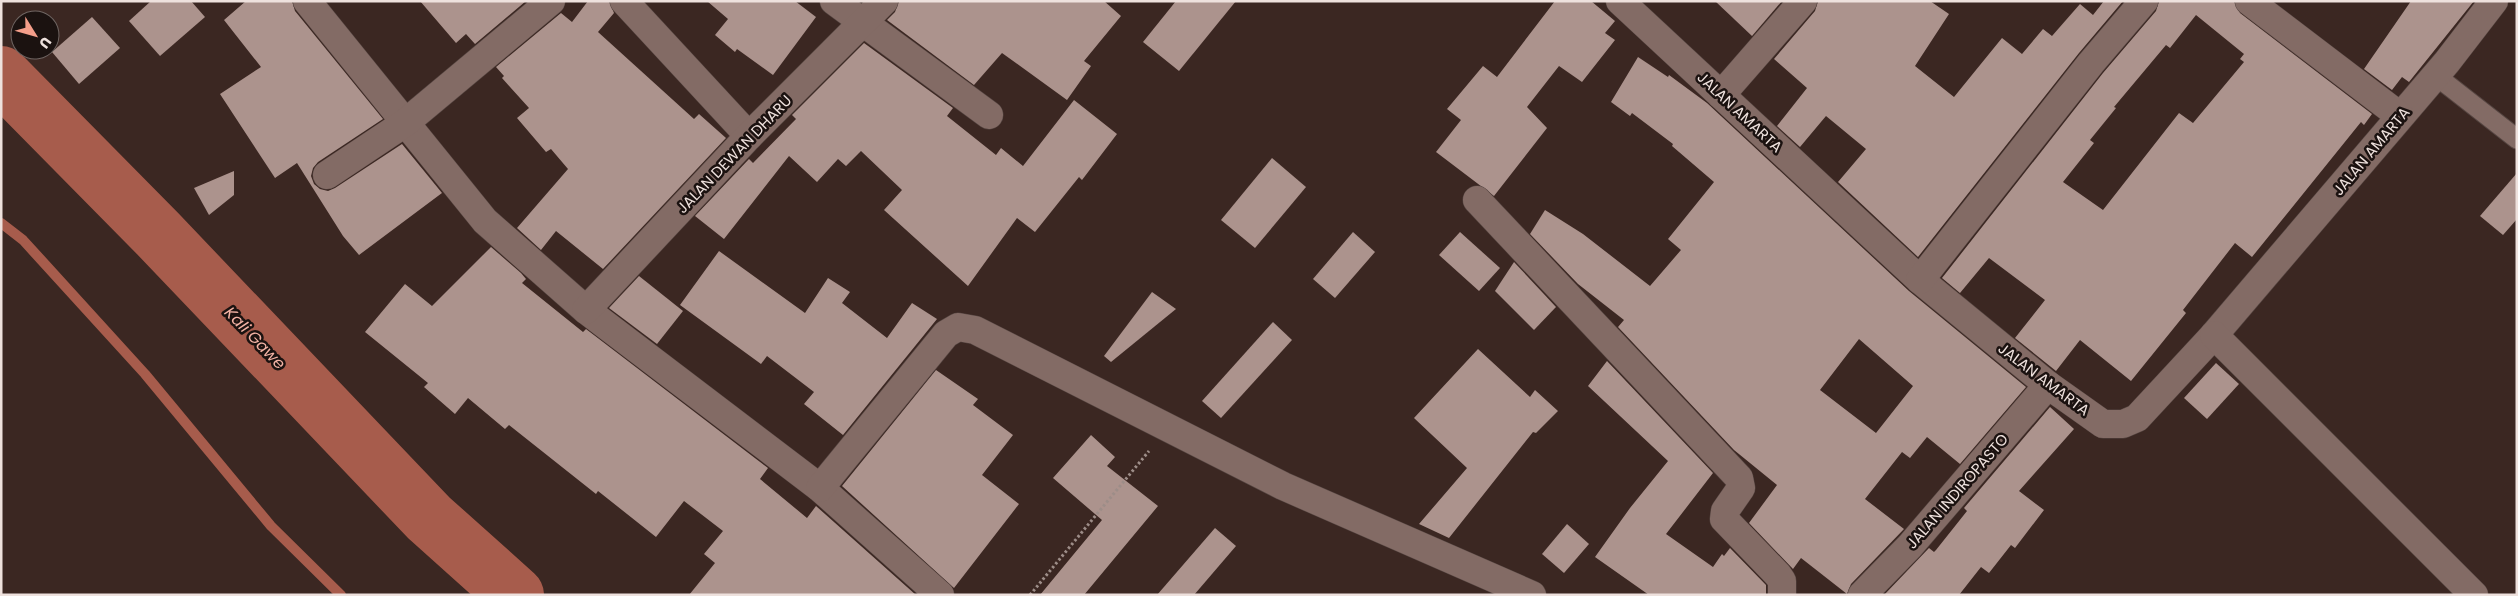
<svg xmlns="http://www.w3.org/2000/svg" width="2518" height="596" font-family="Poppins,sans-serif">
  <style>
    .lines { fill: none; stroke-linecap: round; stroke-linejoin: round }
    .stream { stroke: #a75c4c; stroke-width: 10 }
    .river { stroke: #a75c4c; stroke-width: 58 }
    .building { fill: #ac938d; fill-rule: evenodd }
    .lane-casing { stroke: #564642; stroke-width: 21 }
    .street-casing { stroke: #564642; stroke-width: 29 }
    .path { stroke: #9d8d88; stroke-width: 3; stroke-dasharray: 2.5 2.5; stroke-linecap: butt }
    .lane { stroke: #836b65; stroke-width: 19 }
    .street { stroke: #836b65; stroke-width: 28 }
    .labels { text-anchor: middle; dominant-baseline: central; stroke-width: 5; stroke-linejoin: round; paint-order: stroke }
    .street-label { font-size: 15px; fill: #eee1dd; stroke: #1b1210 }
    .water-label { font-size: 16px; font-style: italic; fill: #f4b3a5; stroke: #1b1210 }
  </style>
  <rect width="100%" height="100%" fill="#3b2722"/>
  <g class="lines">
    <path class="stream" d="M1,223l22,17 122,134 126,152 70,69"/>
    <path class="river" d="M1,75l157,159 271,284 86,77"/>
  </g>
  <g class="building">
    <path d="M151,1h40l14,16 -45,39 -31,-35z"/>
    <path d="M246,1h46l3,10 88,108 -65,43 -5,6 -2,8 3,8 6,5 8,2 7,-3 67,-44 40,49 -83,62 -16,-19 -46,-73 -22,15 -55,-84 41,-27 -37,-47z"/>
    <path d="M420,1h106l-51,43 -9,-10 -10,9z"/>
    <path d="M588,1h21l5,12 -16,19 96,87 5,-5 27,24 -123,131 -47,-38 -15,19 -24,-22 51,-59 -17,-20 -5,3 -29,-34 12,-10 -27,-30 2,-2 -8,-9 65,-54 11,9z"/>
    <path d="M707,1h88l21,16 -43,58 -36,-26 -2,3 -20,-17 13,-16z"/>
    <path d="M899,1h205l17,15 -37,45 7,5 -24,34 -65,-47 -28,32 -87,-65 8,-8z"/>
    <path d="M1176,1h60l-57,70 -36,-29z"/>
    <path d="M1555,1h36l24,20 -10,12 10,7 -33,42 -23,-16 -32,41 20,21 -53,68 -58,-44 25,-32 -14,-11 36,-43 14,11z"/>
    <path d="M1715,1h67l-30,35z"/>
    <path d="M1818,1h112l19,13 -34,52 39,31 48,-59 20,16 21,-25 9,7 28,-32 13,11 11,-14h19l-44,52 -161,204 -80,-75 28,-33 -40,-33 -26,31 -23,-21 30,-38 -33,-29 41,-48z"/>
    <path d="M2159,1h75l6,12 132,101 -8,11 -3,-3 -109,135 -17,-14 -52,67 3,3 -55,68 -51,-41 -24,31 -41,-33 30,-38 -56,-42 -29,35 -18,-15 161,-205 53,-62zM2196,15l48,39 -4,5 4,3 -51,61 -14,-10 -76,97 -40,-28 31,-39 -4,-3 26,-32 -2,-1 52,-62 4,3z"/>
    <path d="M2411,1h63l-65,81 -7,-5 -10,13 -28,-21z"/>
    <path d="M92,17l28,31 -41,36 -27,-32z"/>
    <path d="M864,43l89,65 -6,8 49,39 5,-7 22,18 51,-66 43,34 -35,46 -3,-3 -44,55 -18,-14 -49,68 -84,-76 18,-20 -41,-39 -15,15 -8,-7 -21,23 -28,-26 -65,83 -29,-23 54,-57 4,4 43,-44 -4,-4z"/>
    <path d="M1638,57l30,20 1,-2 38,28 202,188 117,96 -66,77 -33,-27 -17,21 -8,-6 -37,47 39,30 -53,55 -4,10 -46,-36 -8,11 -44,-46 28,-38 -43,-35 -116,-123 6,-7 -46,-36 -48,-50 15,-24 38,24 67,52 31,-36 -13,-11 46,-57 -42,-36 1,-2 -41,-31 -2,3 -19,-14zM1859,339l54,47 -37,47 -56,-43z"/>
    <path d="M1272,158l34,29 -51,61 -34,-28z"/>
    <path d="M234,171v24l-25,20 -15,-27z"/>
    <path d="M2517,173v46l-14,16 -23,-19z"/>
    <path d="M1353,232l22,20 -40,46 -22,-19z"/>
    <path d="M1460,232l40,36 -21,23 -40,-36z"/>
    <path d="M491,247l30,26 5,6 -4,4 61,49 3,-3 182,139 -8,11 47,39 9,-12 100,89h-227l26,-32 -11,-9 19,-23 -39,-30 -28,36 -58,-46 -2,3 -87,-69 -4,4 -37,-31 -13,16 -31,-27 4,-4 -63,-51 40,-48 27,22z"/>
    <path d="M719,251l86,62 23,-35 22,14 -8,11 45,35 25,-35 25,16 -94,116 -39,-31 10,-12 -47,-36 -6,8 -81,-59z"/>
    <path d="M1514,262l42,45 -22,23 -39,-39z"/>
    <path d="M639,276l44,35 -26,33 -48,-36z"/>
    <path d="M1152,292l24,17 -65,53 -7,-6z"/>
    <path d="M1273,322l19,18 -71,78 -19,-17z"/>
    <path d="M1478,349l52,48 5,-7 23,21 -22,22 -3,-1 -84,106 -30,-14 48,-56 -53,-50z"/>
    <path d="M1607,361l106,112 -47,61 47,33 9,-13 2,2 6,-8 36,37v10h-117l-54,-38 35,-49 38,-47 -80,-75z"/>
    <path d="M2216,363l23,21 -32,35 -23,-21z"/>
    <path d="M936,370l42,29 -5,6 40,30 -31,40 37,29 -65,84 -112,-102z"/>
    <path d="M2050,407l24,22 -55,62 25,19 -29,38 -4,-3 -22,28 -8,-6 -22,28h-75l45,-47 5,4 2,-2 31,-39 -3,-3z"/>
    <path d="M1091,435l24,22 -8,9 51,40 -74,89h-44l62,-75 -49,-42z"/>
    <path d="M1567,524l22,20 -25,29 -22,-19z"/>
    <path d="M1215,528l21,18 -42,49h-37z"/>
  </g>
  <g class="lines">
    <defs>
      <path id="lane" d="M2435,75l82,64"/>
      <g id="street">
        <path d="M307,1l178,220 101,89 234,178 120,107"/>
        <path d="M624,1l125,135"/>
        <path d="M834,1l155,114"/>
        <path d="M1620,1l300,279 128,105 55,39h20l14,-6 77,-83 233,-273 47,-61"/>
        <path d="M2249,1l151,115"/>
        <path d="M1721,95l82,-94"/>
        <path d="M327,175l78,-52 146,-122"/>
        <path d="M1477,200l262,278 2,10 -16,23 -1,8 54,56 4,6v14"/>
        <path d="M1920,280l171,-217 53,-62"/>
        <path d="M586,310l163,-174 135,-135"/>
        <path d="M2214,335l260,260"/>
        <path d="M820,488l126,-154 12,-7 17,3 308,156 249,109"/>
        <path d="M1862,595l48,-49 138,-161"/>
      </g>
    </defs>
    <use href="#lane" class="lane-casing"/>
    <use href="#street" class="street-casing"/>
    <path class="path" d="M1030,595l119,-144"/>
    <use href="#lane" class="lane"/>
    <use href="#street" class="street"/>
  </g>
  <g class="labels">
    <g class="street-label">
      <text transform="translate(1740 112) rotate(43)">JALAN AMARTA</text>
      <text transform="translate(2371 151) rotate(-50)">JALAN AMARTA</text>
      <text transform="translate(734 154) rotate(-46)">JALAN DEWAN DHARU</text>
      <text transform="translate(2044 379) rotate(37)">JALAN AMARTA</text>
      <text transform="translate(1957 491) rotate(-49)">JALAN INDIROPASTO</text>
    </g>
    <g class="water-label">
      <text transform="translate(255 338) rotate(46)">Kali Gawe</text>
    </g>
  </g>
  <rect width="2518" height="596" fill="none" stroke="#eee1dd" stroke-width="5"/>
  <g transform="translate(35 35) rotate(127)"><circle r="24" fill="#1b1210" stroke="#6f6562"/>
  <path d="M0-4L9 19L0 12L-9 19Z" fill="#f49e8a"/>
  <text y="-8" font-size="14" font-weight="bold" text-anchor="middle" fill="#eee1dd">U</text>
  </g>
</svg>
